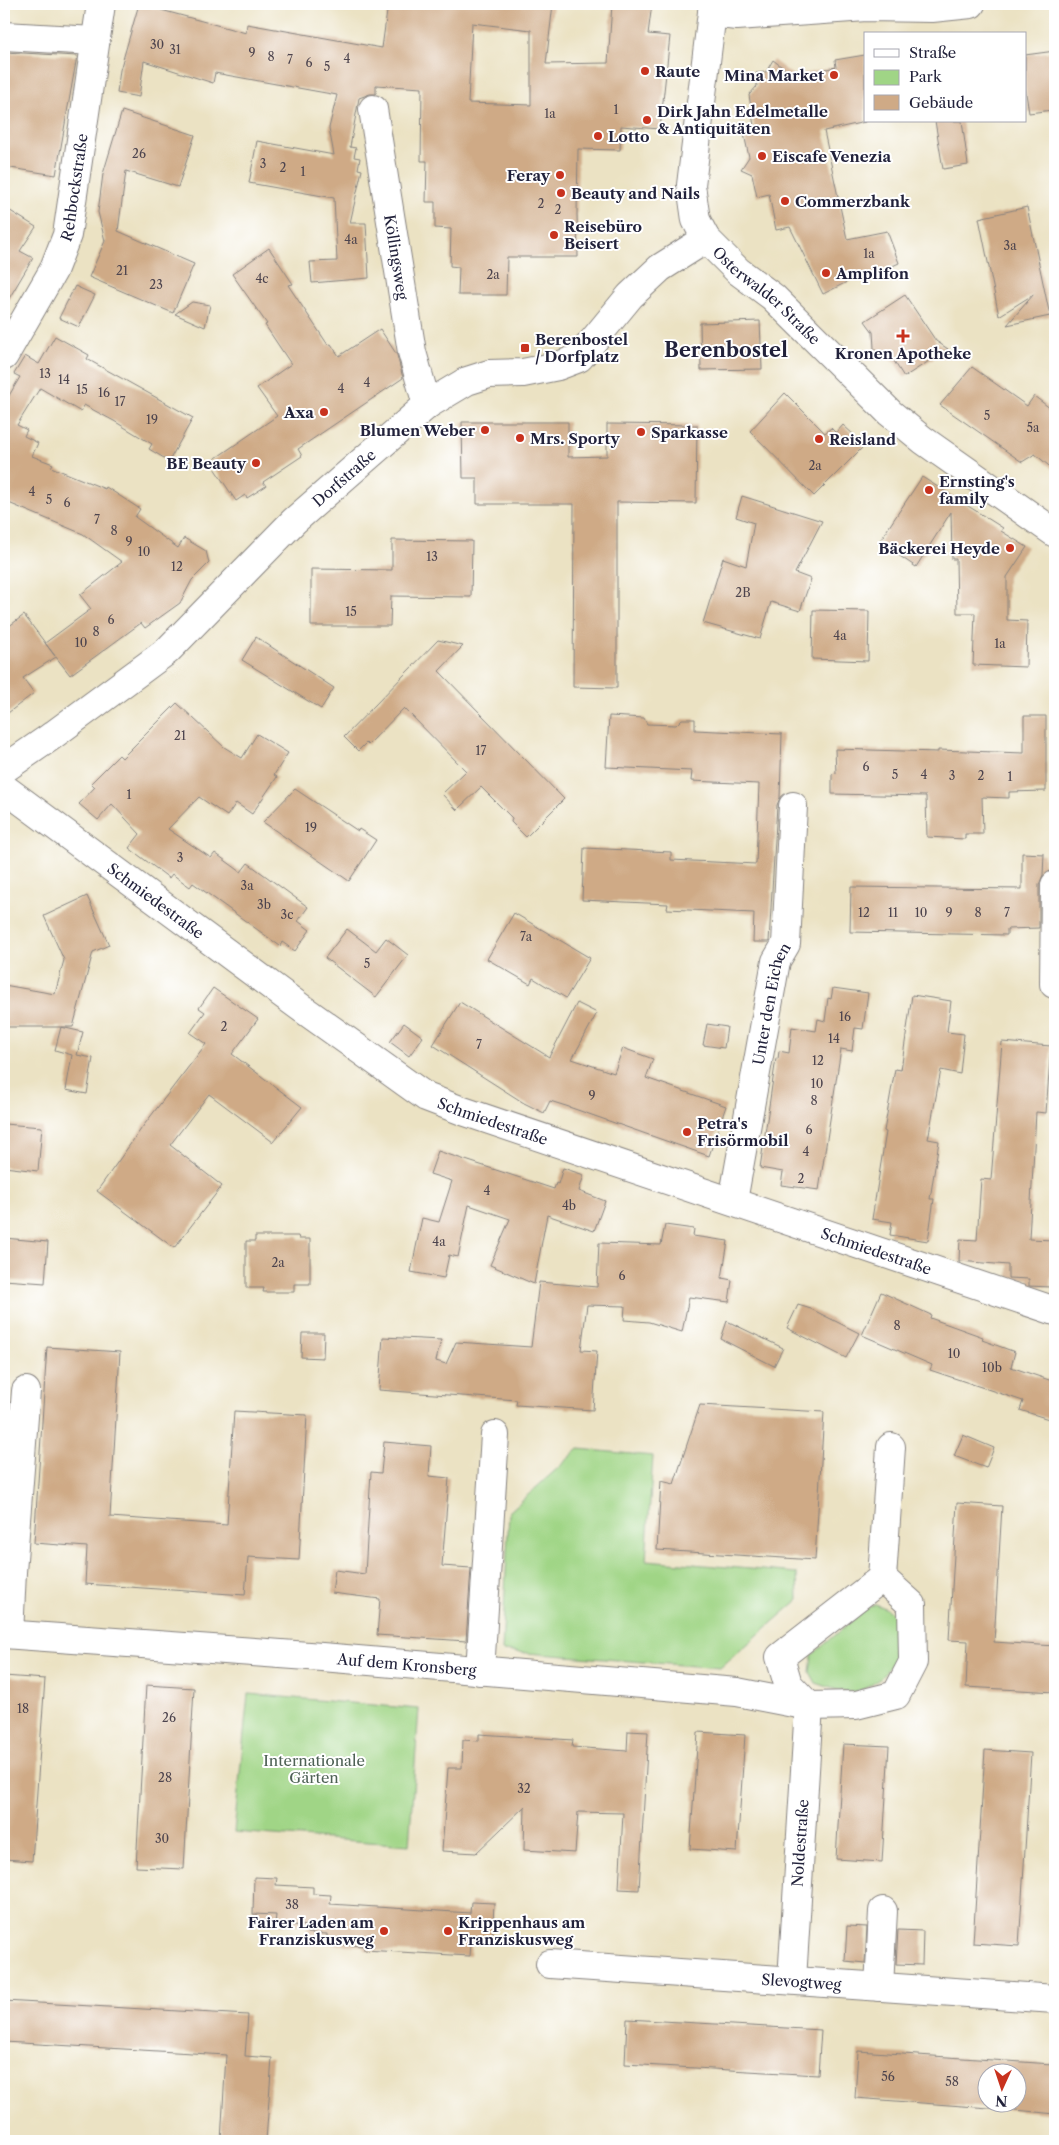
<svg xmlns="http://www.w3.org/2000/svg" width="1059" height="2145" font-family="'Libre Caslon Text',serif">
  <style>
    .green { fill: #a0d586; stroke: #617c60 }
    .building { fill: #cfaa86; fill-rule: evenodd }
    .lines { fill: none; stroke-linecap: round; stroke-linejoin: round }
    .minor-casing { stroke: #86827f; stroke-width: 30 }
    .minor { stroke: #fff; stroke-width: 28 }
    .poi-dot { fill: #c8321e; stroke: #fff; stroke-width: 2 }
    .labels { text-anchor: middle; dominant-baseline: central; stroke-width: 4; stroke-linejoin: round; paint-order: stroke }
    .number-label { font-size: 12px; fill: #4d444e }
    .poi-label { font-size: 15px; font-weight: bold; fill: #22223b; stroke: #fff; text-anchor: start }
    .street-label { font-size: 15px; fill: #22223b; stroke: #fff }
    .park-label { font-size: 15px; fill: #4e6155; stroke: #fff }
    .district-label { font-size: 20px; font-weight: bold; fill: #22223b; stroke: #fff }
  </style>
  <rect width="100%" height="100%" fill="#fff"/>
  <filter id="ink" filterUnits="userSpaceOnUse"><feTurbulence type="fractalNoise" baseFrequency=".02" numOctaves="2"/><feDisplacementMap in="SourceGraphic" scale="10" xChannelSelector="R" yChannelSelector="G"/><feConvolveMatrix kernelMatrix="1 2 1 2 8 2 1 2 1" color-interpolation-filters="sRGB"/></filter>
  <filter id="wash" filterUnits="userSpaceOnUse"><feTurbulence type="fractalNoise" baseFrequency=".0096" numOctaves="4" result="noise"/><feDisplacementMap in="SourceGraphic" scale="20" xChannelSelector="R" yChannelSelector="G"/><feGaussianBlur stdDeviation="1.12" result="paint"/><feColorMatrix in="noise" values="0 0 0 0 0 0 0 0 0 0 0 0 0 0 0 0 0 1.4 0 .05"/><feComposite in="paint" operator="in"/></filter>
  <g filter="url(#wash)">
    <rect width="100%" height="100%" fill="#ebe2c3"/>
    <g class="green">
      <path d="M579,1449l74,7 -7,104 151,13 1,27 -78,68 -218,-17 7,-139z"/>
      <path d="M875,1604c48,14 20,78 -18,87 -13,3 -28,-4 -41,-8l-6,-11 2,-17 54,-46z"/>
      <path d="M248,1694l171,15 -10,136 -175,-13z"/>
    </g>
    <g id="blocks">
      <g class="building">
        <path d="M139,4l107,29 1,-9 135,24 6,-44h165l-7,60 62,-1 4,-59h40l-4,30 22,2 -10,93 -39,-3 -1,24 -42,-1 -1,65 1,43h-71l-1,38h-48l1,-28 -9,-1 1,-37 -16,-1v-26h-9l1,-41h-6l1,-73 -46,-3v9h-6l-11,4 -9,49 6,1 -2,9 6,1 -2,11 4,1 -12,53h16l3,55 -57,5 -2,-21 27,-1 -3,-63 -85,-15 8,-42 77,14 -5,-27 8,-33 -122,-22 -2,10 -69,-22 -5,36 -22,-4 3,-23zM472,23l59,7v75l-63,-2z"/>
        <path d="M1055,51v47h-4l1,12 -23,3 -4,-26v-32z"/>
        <path d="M4,52l73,4 -21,119 -52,-8z"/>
        <path d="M865,55v67l-41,9 23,108 40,-8 12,32 -41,19 -3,-4 -32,16 -33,-67 -14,3 -7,-36 -12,3 -5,-23 -11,-5 8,-12 -5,-23 10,-8 -5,-31 8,-9 -1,-13 10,-1 7,-12 21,16 42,-9 -1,-7z"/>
        <path d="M122,111l73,24 -17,52 -52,-16 -8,60 76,33 -21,49 -84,-36 16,-36 -7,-29 5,-38z"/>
        <path d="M935,121h27l6,44 -25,4z"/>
        <path d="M4,207l32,20 -16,24 13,7 -29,49z"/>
        <path d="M1027,207l23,109 -43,9 27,-31 -35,22 -20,-98z"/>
        <path d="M269,248l24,36 -5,1 40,60 3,-1 8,12 41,-27 17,26 6,23 -105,71 4,7 -39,26 3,4 -19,12 -2,-3 -9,6 -26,-39 67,-46 -20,-28 34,-24 -26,-39 2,-1 -35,-50z"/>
        <path d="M75,286l20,9 -16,32 -20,-9z"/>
        <path d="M905,295l31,46 12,8 -44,28 -10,-16 -16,-6 -4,-7 -1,-16 -8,-11z"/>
        <path d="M192,302l18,3 -5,22 -30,-13z"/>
        <path d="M760,321l2,48 -61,1 -1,-47z"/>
        <path d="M55,336l34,19 -2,4 106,59 -24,43 -20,-12 3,-5 -38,-23 -30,-16 -3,7 -41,-24 -23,37 10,5 -3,6 14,7 -6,13 21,8 -2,3 54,22 1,-2 34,22 -5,8 43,31 6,-10 22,13 3,12 -17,17 -12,23 -35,25 -4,-5 -71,52 -14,-18 -33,21 11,15 -30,23v-86l20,-15 31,41 -10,-13 46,-34 -11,-14 42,-33 -39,-28 -79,-33v-97l16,-27 -6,-3 11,-18 14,8z"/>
        <path d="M972,367l55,39 7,-10 21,16v59l-20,-17 -13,8 -82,-57z"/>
        <path d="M785,393l40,40 6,-5 5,5 7,-8 22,20 -51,51 -64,-65z"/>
        <path d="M462,422h106v35l39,-1v-32l90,1 -1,78 -79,-1v186l-44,-1 1,-183h-97v-26h-14z"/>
        <path d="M922,477l81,51 -2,3 26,16 -20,30v43l20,1 -1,46 -53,-2 2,-52h-18l-1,-54h-4l-1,-47 -35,55 -37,-25z"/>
        <path d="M742,496l80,25 -27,52 16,6 -11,32 -29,-9 -11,37 -57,-16 20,-65 23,8 8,-43 -18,-6z"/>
        <path d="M392,540l80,1 -1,56 -80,-1 -1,30h-79v-57l81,1z"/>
        <path d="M813,610l56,1 -1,50 -56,-2z"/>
        <path d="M256,637l78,51 -13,21 -79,-49z"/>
        <path d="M438,640l25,6 -24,25 125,128 -38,38 -15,-15 1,-4 -31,-31 -24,23 -15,-16 24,-23 -62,-63 -36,37 -2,-2 -8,8 -14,-14z"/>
        <path d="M177,703l47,44 18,11 15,-24 31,19 -14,22 3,2 -25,37 -16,-11 -9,13 -28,-19 -31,32 43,29 4,-5 26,19 7,-9 60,44 -10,14 12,9 -15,21 -13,-9 -2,4 -87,-63 -3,4 -18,-13 -3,4 -40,-30 11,-14 -28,-30 -14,16 -19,-16 16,-17 -4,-4 28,-28 3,3z"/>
        <path d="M609,716l35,2 3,6 29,1 6,-6h13v11l87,4 -2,64 -3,7 -8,137h-16l1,-29 -87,-4 1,-5 -86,-4 2,-52 87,4v8l85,4 3,-80 -68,-3 1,-10 -86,-4z"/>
        <path d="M1024,716h22v75l-37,1v6l-27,-1 1,37h-18v5l-38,-2 -1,-41 -94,-2v-20l4,-1 -1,-24 103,3v-2l86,3z"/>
        <path d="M295,789l63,42 1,-2 17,11 -27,41 -86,-59z"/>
        <path d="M1022,853l22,1 -1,21 -4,10v43l-32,1v6l-157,-3 1,-45 171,2z"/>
        <path d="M87,896l22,49 -16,7 -20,75h-12l22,5 -6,23 16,3 -6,36 -21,-4 6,-35 -17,-5 6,-23h-57v-42l51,9 9,-34 -20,-44z"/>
        <path d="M514,913l76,45 -24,40 -33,-20 -3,6 -43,-25z"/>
        <path d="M347,929l29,22 10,-13 22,17 -32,42 -51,-39z"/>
        <path d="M213,988l45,31 -26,35 70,53 -29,35 -64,-48 -39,51 52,41 -48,62 -77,-57 47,-66 62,-81 -16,-11 15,-21 -6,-4z"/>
        <path d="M833,988l35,5 -5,36 -8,-1 -3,23 -11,-2 -22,141 -38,-5 2,-13 -23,-4 16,-110 2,1 1,-8 10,2 3,-26 24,4 2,-12 7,2 3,-23 3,1z"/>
        <path d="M912,995l39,6 -4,31 17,2 -4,40 -19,-4 -13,69 11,2 -9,58h4l-6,42 -38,-6 2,-13 -20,-3 14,-87 -2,-1 11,-62 6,1z"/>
        <path d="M460,1002l89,55 28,-54 20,10 -25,46 42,14 9,-25 30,11 -7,19 80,28 -17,50 -143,-50 -16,-5 -6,12 -20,-10 -91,-58z"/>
        <path d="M404,1023l19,14 -14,19 -19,-14z"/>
        <path d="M707,1024l20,3 -3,21 -21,-3z"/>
        <path d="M1002,1042l49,4 -5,67 -10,-1 -7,127 25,1 -4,47 -21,-1v-7l-21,-1v-13l-49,-4 1,-22 17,1 4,-61 10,1z"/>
        <path d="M4,1124l38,3 -4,44 -34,-4z"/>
        <path d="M438,1151l116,38 2,-6 2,1 5,-16 21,7 -5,16 26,10 -11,30 -47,-16 -13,69 -44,-19 20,-46 -41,-14 -11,52 -9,-2 -5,23 -33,-6 11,-54 17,4 13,-41 -22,-7z"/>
        <path d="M665,1225l29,4 -1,7 35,5 -6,37 10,2 -3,22 -40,-5 -7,35 -33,-10 -25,-2 1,-14 -38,-1 -6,45 16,1 -4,59 -77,-5 1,-5 -138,-10 4,-53 58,3 -5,21 10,3 10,-22 75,5 8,-65 58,5 2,-44 62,2z"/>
        <path d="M255,1236h43l1,3h11v45h-16v8h-31l1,-4h-18v-47h9z"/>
        <path d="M4,1238l44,4 -3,41 -41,-3z"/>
        <path d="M881,1292l50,23 -1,3 53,19 -1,3 33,12 -4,15 44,15v39l-35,-11 3,-9 -93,-31 2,-5 -70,-30z"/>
        <path d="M798,1305l13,4 48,24 -13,25 -59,-30z"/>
        <path d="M727,1321l56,27 -9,18 -53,-27z"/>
        <path d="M302,1333h22l-1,25 -22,-1z"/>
        <path d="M47,1347l73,5 -10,165 117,8 7,-114 73,4 -8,145 -51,-3 -3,38 -160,-11 2,-37 -53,-4z"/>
        <path d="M700,1405l124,7 -9,148 -158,-10 4,-69 13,3z"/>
        <path d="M963,1435l31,13 -8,20 -32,-12z"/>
        <path d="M384,1442l47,4 -2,30 20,2 -7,88 29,2 -5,73 -89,-6 3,-36 -48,-6 3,-23 30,4 6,-102 10,1z"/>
        <path d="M957,1503l45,3 -8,136 61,4v46l-89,-5 2,-46 -19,-1z"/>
        <path d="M4,1676l41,3 -13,182 -28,-2z"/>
        <path d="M146,1685l48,3 -10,181 -48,-2z"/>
        <path d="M628,1731l20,1 -9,158 -20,-1 4,-76 -45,-1 -3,41 -51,-3 1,-44 -49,47 -34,-2 6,-83h14l1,-28 16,1v-7l94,6 -1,7 55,4z"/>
        <path d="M698,1732l47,3 -8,117 -47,-3z"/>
        <path d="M843,1744l46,2 -7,116 -46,-3z"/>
        <path d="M985,1750l46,3 -12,193 -46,-3z"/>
        <path d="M254,1877l23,1 -1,7 37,2v7l18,1 -1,9 140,9 1,-11 23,1 -2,41 -21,-1 -1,13 -106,-6v-4l-37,-2v-10l-20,-1 1,-7 -33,-2 1,-9 -23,-1z"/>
        <path d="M847,1926l20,1 -2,36 -20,-2z"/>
        <path d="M898,1930l25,1 -1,34 -26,-1z"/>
        <path d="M4,2001l244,14 -3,41 27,2 -6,83h-45l5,-86 -222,-13z"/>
        <path d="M627,2019l194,11 -3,45 -193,-11z"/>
        <path d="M858,2051l194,13 -1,15h4v35l-39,-4 -161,-12zM986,2072h30v30h-30z"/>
      </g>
    </g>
  </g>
  <g filter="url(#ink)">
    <use href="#blocks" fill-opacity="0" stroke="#86827f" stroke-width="1"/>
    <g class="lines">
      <defs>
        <g id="minor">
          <path id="s1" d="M713,4l-22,181 5,35 10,19 32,32 35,26 117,116 33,27 132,93"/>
          <path d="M712,13l25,3 129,-9 66,1 39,-4"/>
          <path d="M4,36l91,5"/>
          <path id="s2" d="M373,109l39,243 15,53"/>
          <path id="s3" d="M4,356l49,-85 14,-36 34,-231"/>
          <path id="s4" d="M4,769l45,-31 118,-87 127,-130 133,-116 40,-24 22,-7 34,-1 35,-7 21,-8 51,-62 30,-28 46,-29"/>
          <path id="s5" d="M4,788l296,219 126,90 34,13 595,201"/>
          <path d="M1054,984l1,-99"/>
          <path id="s6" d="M733,1201l43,-240 10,-17 7,-138"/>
          <path d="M882,1578l9,-131"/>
          <path id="s7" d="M4,1634l318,23 415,35 72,14 47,-1 40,-10 17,-33 -1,-57 -30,-27 -102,79 8,27 21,22 -17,274"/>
          <path d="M9,1634l3,-62 14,-181"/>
          <path d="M480,1671l15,-236"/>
          <path id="s8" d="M550,1964l505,35"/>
          <path d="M879,1987l4,-76"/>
        </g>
      </defs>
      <use href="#minor" class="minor-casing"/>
      <use href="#minor" class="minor"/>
    </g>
  </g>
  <g class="poi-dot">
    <circle cx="645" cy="71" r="5"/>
    <circle cx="834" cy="75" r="5"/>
    <circle cx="647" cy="120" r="5"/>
    <circle cx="598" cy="136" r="5"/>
    <circle cx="762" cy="156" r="5"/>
    <circle cx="560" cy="175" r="5"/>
    <circle cx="561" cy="193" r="5"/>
    <circle cx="785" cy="201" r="5"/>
    <circle cx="554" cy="235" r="5"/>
    <circle cx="826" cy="273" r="5"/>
    <path d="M900.5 328.5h5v5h5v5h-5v5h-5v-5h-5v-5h5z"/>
    <rect x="520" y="343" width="10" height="10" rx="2.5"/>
    <circle cx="324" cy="412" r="5"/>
    <circle cx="485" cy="430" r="5"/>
    <circle cx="641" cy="432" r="5"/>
    <circle cx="520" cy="438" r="5"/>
    <circle cx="819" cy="439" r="5"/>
    <circle cx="256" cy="463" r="5"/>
    <circle cx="929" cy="490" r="5"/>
    <circle cx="1010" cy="548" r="5"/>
    <circle cx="687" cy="1132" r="5"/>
    <circle cx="384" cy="1931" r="5"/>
    <circle cx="448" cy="1931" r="5"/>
  </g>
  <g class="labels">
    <g class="number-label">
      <text x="157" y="44">30</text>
      <text x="175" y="49">31</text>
      <text x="252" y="52">9</text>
      <text x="271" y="56">8</text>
      <text x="347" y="58">4</text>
      <text x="290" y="59">7</text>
      <text x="309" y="62">6</text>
      <text x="327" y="66">5</text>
      <text x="616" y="109">1</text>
      <text x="550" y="113">1a</text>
      <text x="139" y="153">26</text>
      <text x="263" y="163">3</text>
      <text x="283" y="167">2</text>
      <text x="303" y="171">1</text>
      <text x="541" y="203">2</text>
      <text x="558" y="209">2</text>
      <text x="351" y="239">4a</text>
      <text x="1010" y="245">3a</text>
      <text x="869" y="253">1a</text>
      <text x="122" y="270">21</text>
      <text x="493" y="274">2a</text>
      <text x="262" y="278">4c</text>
      <text x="156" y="284">23</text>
      <text x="45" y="373">13</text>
      <text x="64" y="379">14</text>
      <text x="367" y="382">4</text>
      <text x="341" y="388">4</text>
      <text x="82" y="389">15</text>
      <text x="104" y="392">16</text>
      <text x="120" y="401">17</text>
      <text x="987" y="415">5</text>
      <text x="152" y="419">19</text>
      <text x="1033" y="427">5a</text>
      <text x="815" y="465">2a</text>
      <text x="32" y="491">4</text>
      <text x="49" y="499">5</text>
      <text x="67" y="502">6</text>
      <text x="97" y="519">7</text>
      <text x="114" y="530">8</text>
      <text x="129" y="541">9</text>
      <text x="144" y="551">10</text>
      <text x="432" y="556">13</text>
      <text x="177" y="566">12</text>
      <text x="743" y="592">2B</text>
      <text x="351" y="611">15</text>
      <text x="111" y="619">6</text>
      <text x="96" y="631">8</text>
      <text x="840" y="635">4a</text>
      <text x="81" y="642">10</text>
      <text x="1000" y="643">1a</text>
      <text x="180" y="735">21</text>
      <text x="481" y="750">17</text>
      <text x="866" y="766">6</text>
      <text x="895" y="774">5</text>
      <text x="924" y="774">4</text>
      <text x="952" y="775">3</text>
      <text x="981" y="775">2</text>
      <text x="1010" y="776">1</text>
      <text x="129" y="794">1</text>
      <text x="311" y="827">19</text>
      <text x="180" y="857">3</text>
      <text x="247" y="885">3a</text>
      <text x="264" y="904">3b</text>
      <text x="864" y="912">12</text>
      <text x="893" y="912">11</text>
      <text x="921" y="912">10</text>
      <text x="949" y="912">9</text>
      <text x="978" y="912">8</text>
      <text x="1007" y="912">7</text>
      <text x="287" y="914">3c</text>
      <text x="526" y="936">7a</text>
      <text x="367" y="963">5</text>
      <text x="845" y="1016">16</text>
      <text x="224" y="1026">2</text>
      <text x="834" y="1038">14</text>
      <text x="479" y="1044">7</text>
      <text x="818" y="1060">12</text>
      <text x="817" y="1083">10</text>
      <text x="592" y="1095">9</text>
      <text x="814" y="1100">8</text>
      <text x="809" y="1129">6</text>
      <text x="806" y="1151">4</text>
      <text x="801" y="1178">2</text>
      <text x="487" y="1190">4</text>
      <text x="569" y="1205">4b</text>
      <text x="439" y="1241">4a</text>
      <text x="278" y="1262">2a</text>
      <text x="622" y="1275">6</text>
      <text x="897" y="1325">8</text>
      <text x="954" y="1353">10</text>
      <text x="992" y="1367">10b</text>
      <text x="23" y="1708">18</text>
      <text x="169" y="1717">26</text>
      <text x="165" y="1777">28</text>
      <text x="524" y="1788">32</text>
      <text x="162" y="1838">30</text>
      <text x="292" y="1904">38</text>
      <text x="888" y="2076">56</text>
      <text x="952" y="2081">58</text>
    </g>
    <g class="poi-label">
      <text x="655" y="71">Raute</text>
      <text x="824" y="75" text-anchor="end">Mina Market</text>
      <text x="657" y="111">Dirk Jahn Edelmetalle<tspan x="657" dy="17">&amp; Antiquitäten</tspan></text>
      <text x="608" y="136">Lotto</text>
      <text x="772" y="156">Eiscafe Venezia</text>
      <text x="550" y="175" text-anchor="end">Feray</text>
      <text x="571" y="193">Beauty and Nails</text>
      <text x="795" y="201">Commerzbank</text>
      <text x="564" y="226">Reisebüro<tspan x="564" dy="17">Beisert</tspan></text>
      <text x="836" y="273">Amplifon</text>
      <text x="535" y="339">Berenbostel<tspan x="535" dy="17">/ Dorfplatz</tspan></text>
      <text x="903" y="353" text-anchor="middle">Kronen Apotheke</text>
      <text x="314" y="412" text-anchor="end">Axa</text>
      <text x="475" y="430" text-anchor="end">Blumen Weber</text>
      <text x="651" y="432">Sparkasse</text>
      <text x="530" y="438">Mrs. Sporty</text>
      <text x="829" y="439">Reisland</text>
      <text x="246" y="463" text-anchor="end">BE Beauty</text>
      <text x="939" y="481">Ernsting's<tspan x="939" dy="17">family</tspan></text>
      <text x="1000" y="548" text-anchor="end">Bäckerei Heyde</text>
      <text x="697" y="1123">Petra's<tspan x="697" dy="17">Frisörmobil</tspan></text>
      <text x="374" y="1922" text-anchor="end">Fairer Laden am<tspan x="374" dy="17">Franziskusweg</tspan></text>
      <text x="458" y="1922">Krippenhaus am<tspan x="458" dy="17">Franziskusweg</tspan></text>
    </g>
    <g class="street-label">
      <text stroke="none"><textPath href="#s3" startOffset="185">Rehbockstraße</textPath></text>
      <text stroke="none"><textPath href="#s2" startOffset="150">Köllingsweg</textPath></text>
      <text stroke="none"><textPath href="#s1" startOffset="322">Osterwalder Straße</textPath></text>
      <text stroke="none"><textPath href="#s4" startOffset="449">Dorfstraße</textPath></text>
      <text stroke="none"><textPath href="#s5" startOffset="189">Schmiedestraße</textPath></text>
      <text stroke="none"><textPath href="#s6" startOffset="201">Unter den Eichen</textPath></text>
      <text stroke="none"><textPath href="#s5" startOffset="594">Schmiedestraße</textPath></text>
      <text stroke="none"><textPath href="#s5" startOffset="999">Schmiedestraße</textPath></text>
      <text stroke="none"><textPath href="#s7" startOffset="404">Auf dem Kronsberg</textPath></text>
      <text transform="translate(800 1843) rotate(-86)">Noldestraße</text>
      <text stroke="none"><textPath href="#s8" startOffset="252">Slevogtweg</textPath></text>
    </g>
    <g class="park-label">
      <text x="314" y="1760">Internationale<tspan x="314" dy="17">Gärten</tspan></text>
    </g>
    <g class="district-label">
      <text x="726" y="350">Berenbostel</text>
    </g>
  </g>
  <rect width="1059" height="2145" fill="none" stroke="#fff" stroke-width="20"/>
  <rect x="864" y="32" width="162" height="90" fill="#ffffff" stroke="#a7a7b1"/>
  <rect x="874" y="49" width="25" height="8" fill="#ffffff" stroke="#a7a7b1"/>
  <text x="909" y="58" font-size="15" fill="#22223b">Straße</text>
  <rect x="874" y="70" width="25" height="15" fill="#a0d586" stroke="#a7a7b1"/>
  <text x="909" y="82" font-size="15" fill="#22223b">Park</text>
  <rect x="874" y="95" width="25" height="15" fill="#cfaa86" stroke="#a7a7b1"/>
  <text x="909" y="108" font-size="15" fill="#22223b">Gebäude</text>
  <g transform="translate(1002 2088) rotate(183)"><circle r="24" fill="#ffffff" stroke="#a7a7b1"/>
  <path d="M0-4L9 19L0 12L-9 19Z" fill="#c8321e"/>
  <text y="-8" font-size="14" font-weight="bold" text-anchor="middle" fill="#22223b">N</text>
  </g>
</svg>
